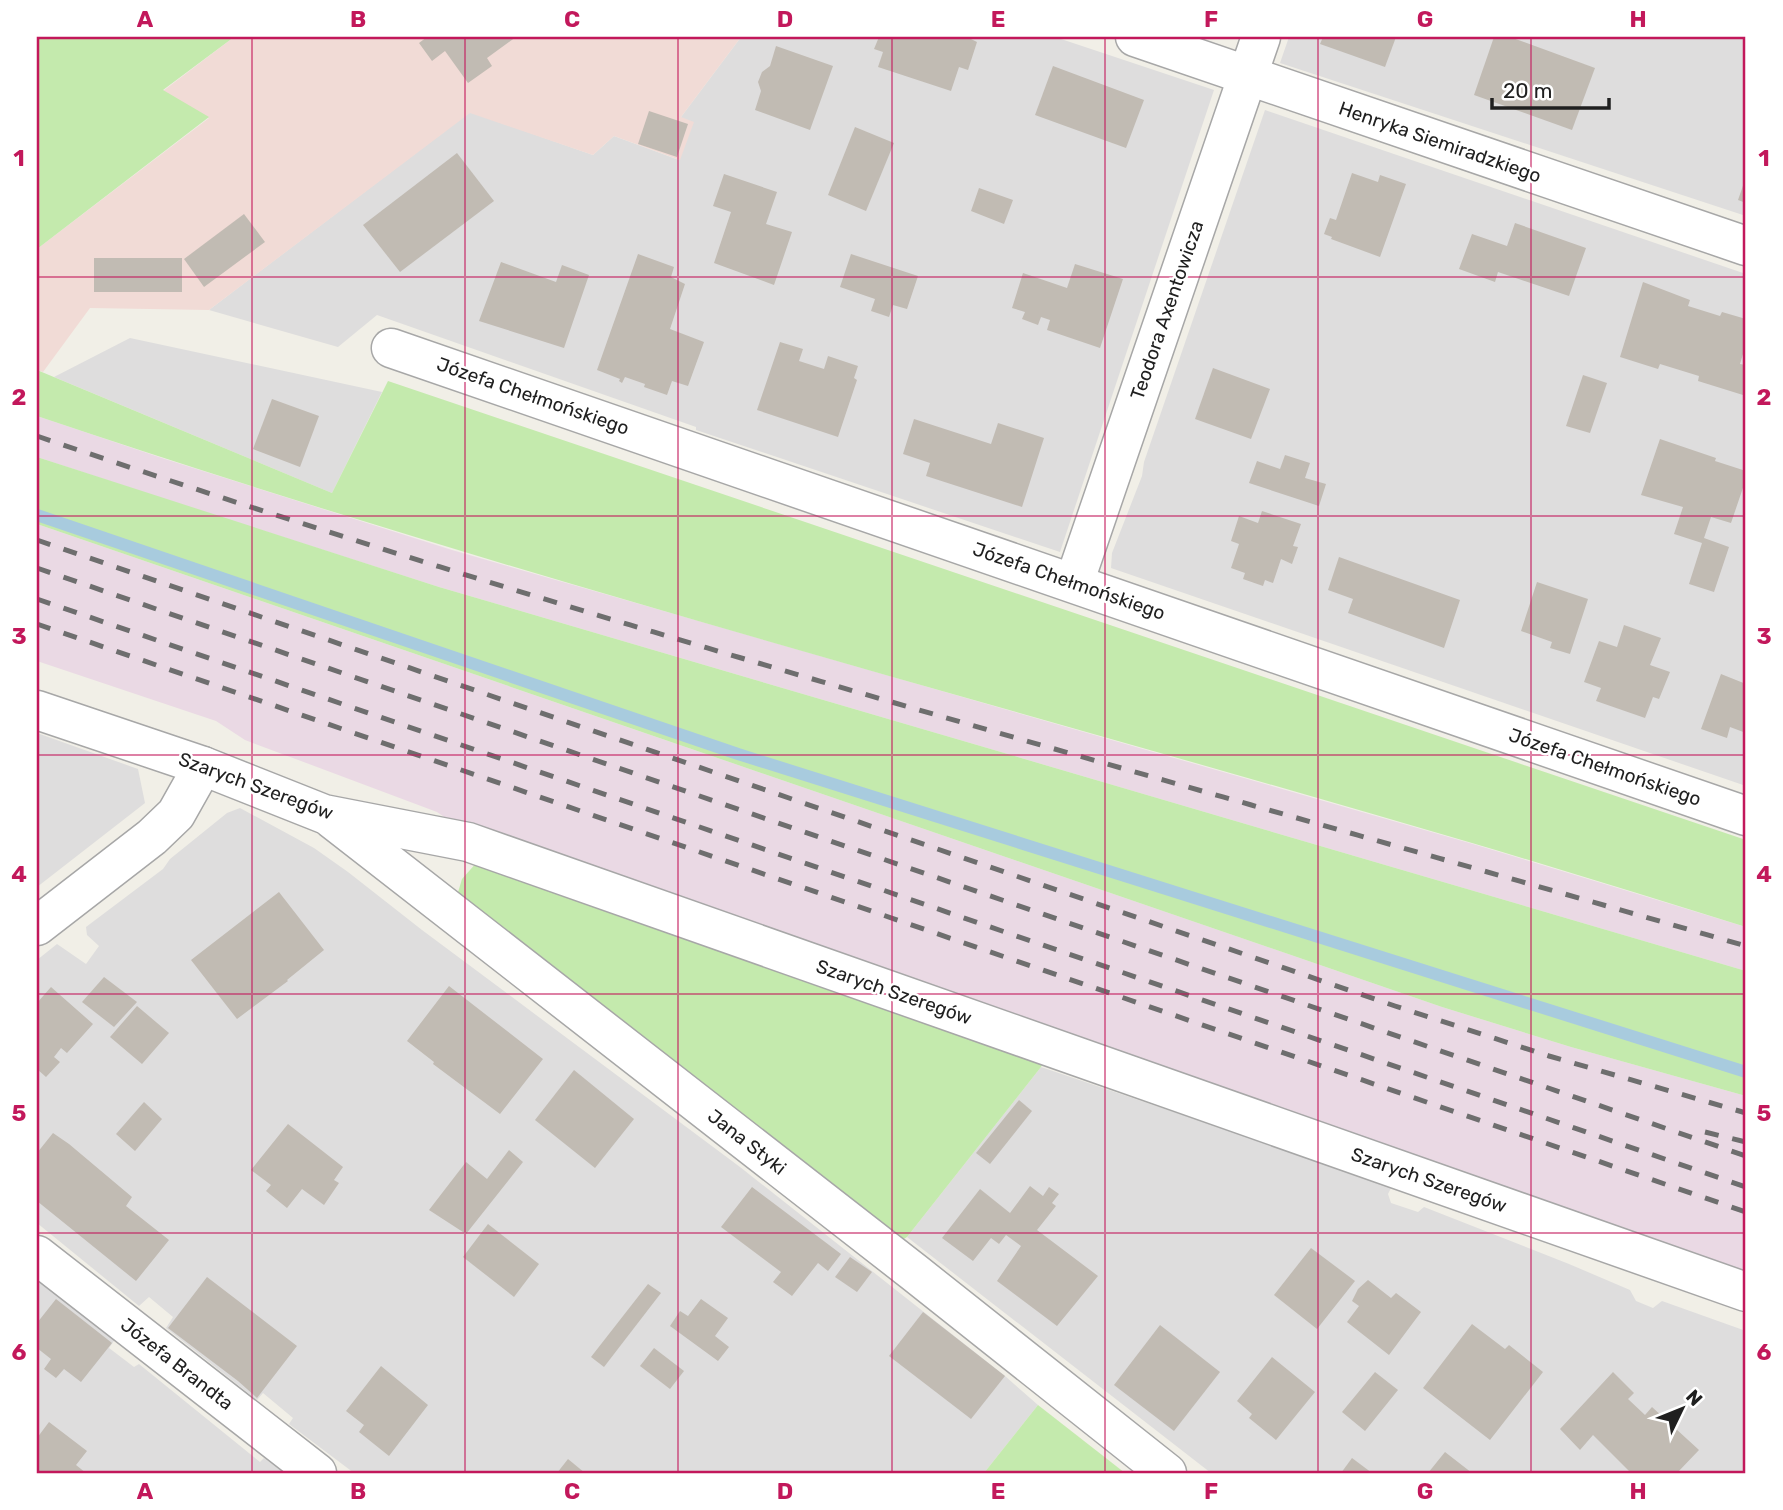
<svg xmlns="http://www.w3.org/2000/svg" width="1783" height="1510" font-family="Rubik,sans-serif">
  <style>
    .residential { fill: #dedddd }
    .commercial { fill: #f1dbd6 }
    .industrial { fill: #ead9e4 }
    .grass { fill: #c4eaad }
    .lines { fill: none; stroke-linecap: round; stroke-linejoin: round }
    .stream { stroke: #a8cbde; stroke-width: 12 }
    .building { fill: #c1bbb3 }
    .minor-casing { stroke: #a7a7a7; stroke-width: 41 }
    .minor { stroke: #fff; stroke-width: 38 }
    .rail { stroke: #6e6e6e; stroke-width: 5; stroke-dasharray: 14 14; stroke-linecap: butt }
    .grid { fill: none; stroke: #c2185b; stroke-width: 2; stroke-opacity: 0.55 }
    .labels { text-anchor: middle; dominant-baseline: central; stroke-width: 5; stroke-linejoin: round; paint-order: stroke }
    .street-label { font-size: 19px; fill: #202020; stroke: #fff }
    .neatline { fill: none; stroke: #c2185b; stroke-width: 2.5 }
    .grid-label { font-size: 23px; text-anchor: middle; font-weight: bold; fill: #c2185b }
  </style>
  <rect width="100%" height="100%" fill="#f1efe7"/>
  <g class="residential">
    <path d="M741,37h314l159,53 -154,462 -364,-122v-3l-319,-112 -39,32 -129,-37 261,-198 123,43 21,-19 65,24 2,-43z"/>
    <path d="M1289,37h457v179l-466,-153z"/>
    <path d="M1265,110l481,164v512l-635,-218 1,-15 30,-77 2,-14z"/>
    <path d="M130,338l252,54 -50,101 -278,-116z"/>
    <path d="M37,733l101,36 7,34 -108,84z"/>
    <path d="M240,808l74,40 34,24 74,58 318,237 265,209 33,29 -54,68h-630l-65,-49 4,-6 -30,-25 -6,7 -91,-72 7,-11 -24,-20 -10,9 -102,-83v-263l20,-16 29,20 13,-18 -12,-11 -1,-8 77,-58 7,-10 57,-46z"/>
    <path d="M1041,1067l351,119 -4,8 3,9 27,9 6,-5 145,57 61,26 6,11 17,7 9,-7 84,30v142h-535l-304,-236z"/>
    <path d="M37,1281l33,19 46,38 -7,10 25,19 5,-3 121,98 4,-4 20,15h-247z"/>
  </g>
  <path class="commercial" d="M234,37h507l-60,80 13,5 -14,38 -66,-24 -21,19 -123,-42 -261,197 -119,-2 -47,64 -6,-2v-121l172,-131 -46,-27z"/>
  <g class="industrial">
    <path d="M37,416l128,43 287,91 1021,294 273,83v44l-1307,-384 -281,-90 -121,-40z"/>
    <path d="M37,524l1405,483 129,40 175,49v189l-1283,-455 -26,-18 -192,-72 -29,-19 -179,-60z"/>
  </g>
  <g class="grass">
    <path d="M37,37h197l-71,53 46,27 -172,132z"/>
    <path d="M37,370l295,123 56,-112 1358,459v87c-91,-28 -183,-57 -274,-84 -479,-141 -962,-267 -1435,-427z"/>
    <path d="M37,457l402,130 1307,384v125l-175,-49 -129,-40 -1405,-483z"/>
    <path d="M478,861l568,196 -5,10 -134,170 -8,5 -443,-343 6,-20z"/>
    <path d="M1038,1405l87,68h-141z"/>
  </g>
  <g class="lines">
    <path class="stream" d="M37,515l701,239 1008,318"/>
  </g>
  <g class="building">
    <path d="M427,37h89l-29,21 5,8 -24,17 -23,-32 -13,10 -13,-18z"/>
    <path d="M879,37h88l10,5 -9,28 -9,-3 -8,24 -73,-24 5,-15 -9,-3z"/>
    <path d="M1323,37h73l-11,30 -65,-23z"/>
    <path d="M1494,37h16l85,31 -23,62 -98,-35z"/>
    <path d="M776,46l57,20 -23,64 -55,-20 6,-19 -3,-9 4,-10 8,-6z"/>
    <path d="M1053,66l91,34 -18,48 -91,-33z"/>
    <path d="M649,111l39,13 -11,33 -39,-13z"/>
    <path d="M855,127l39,16 -28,68 -38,-16z"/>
    <path d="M457,153l37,48 -94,71 -37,-47z"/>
    <path d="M1352,173l26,9 2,-7 26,9 -26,73 -49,-18 1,-2 -8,-3 6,-16 6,2z"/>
    <path d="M724,174l53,18 -11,32 26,8 -18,53 -60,-22 17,-51 -18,-6z"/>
    <path d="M1746,177v26l-8,-3z"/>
    <path d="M979,188l34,12 -9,24 -33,-13z"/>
    <path d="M244,214l21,28 -61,45 -20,-28z"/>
    <path d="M1515,223l71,25 -17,48 -71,-24 -3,10 -36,-13 13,-35 35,12z"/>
    <path d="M638,254l36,13 -3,10 14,7 -15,45 34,13 -16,44 -16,-5 -5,14 -23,-8 1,-3 -20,-7 -3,6 -3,-2 1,-2 -23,-9z"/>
    <path d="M851,254l67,22 -11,33 -14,-4 -4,12 -18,-6 4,-12 -35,-12z"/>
    <rect x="94" y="258" width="88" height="34"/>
    <path d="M501,262l55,20 6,-17 27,10 -25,73 -85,-27z"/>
    <path d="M1075,264l48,15 -23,69 -53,-18 3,-10 -9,-3 -3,8 -16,-6 3,-7 -13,-4 11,-35 44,15z"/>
    <path d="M1643,282l47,18 -2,6 32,10 2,-4 24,7v25l-6,20 6,1v22l-3,8 -45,-14 1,-5 -39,-12 -2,5 -38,-12z"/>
    <path d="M780,342l23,7 -4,12 25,8 4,-13 30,10 -4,12 3,2 -19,57 -81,-27z"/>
    <path d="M1213,368l57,21 -19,50 -56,-20z"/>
    <path d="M1583,375l24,8 -17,50 -24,-7z"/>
    <path d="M272,399l47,17 -19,51 -47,-18z"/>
    <path d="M914,419l77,25 7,-21 46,15 -22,69 -96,-31 4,-13 -27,-9z"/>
    <path d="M1660,439l56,19 -1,3 31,10v8l-15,44 -20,-6 -7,21 25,9 -15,45 -25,-8 13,-41 -28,-9 9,-27 -42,-12z"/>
    <path d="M1285,455l25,8 -5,15 21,6 -7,22 -70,-23 8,-22 23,8z"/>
    <path d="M1262,511l39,13 -8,22 5,1 -6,17 -11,-5 -8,24 -8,-3 -2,6 -20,-7 2,-6 -14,-5 8,-24 -8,-3 8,-25 19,7z"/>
    <path d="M1339,557l121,43 -16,48 -96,-35 5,-14 -25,-9z"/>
    <path d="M1537,582l51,17 -18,55 -20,-6 2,-6 -31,-11z"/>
    <path d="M1624,625l37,13 -11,27 20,7 -11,27 -6,-2 -8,21 -49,-17 5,-13 -17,-6 15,-41 18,6z"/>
    <path d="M1721,674l25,10v49l-16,-6 -3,11 -26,-9z"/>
    <path d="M279,892l45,58 -37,30 1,1 -51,38 -46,-59z"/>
    <path d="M104,977l33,25 -23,25 -32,-25z"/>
    <path d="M449,986l94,73 -43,55 -67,-50 1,-2 -27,-21z"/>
    <path d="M51,987l42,37 -26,29 -6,-5 -7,9 6,5 -14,15 -9,-8v-66z"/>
    <path d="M137,1006l32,27 -27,31 -32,-27z"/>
    <path d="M574,1070l60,49 -39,49 -60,-48z"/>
    <path d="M1019,1100l13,11 -42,53 -14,-11z"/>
    <path d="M144,1102l18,17 -27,32 -19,-17z"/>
    <path d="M288,1124l55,43 -9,13 5,3 -15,22 -22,-16 -15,19 -21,-17 5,-6 -20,-15z"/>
    <path d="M53,1133l16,11 63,53 -6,9 43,34 -33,41 -99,-80v-48z"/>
    <path d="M509,1150l14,12 -57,72 -37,-24 37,-48 21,17z"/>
    <path d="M1030,1186l13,10 6,-9 10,7 -7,9 4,3 -19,24 61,46 -41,50 -60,-45 24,-35 -15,-11 -7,9 -8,-6 -18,23 -31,-23 38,-49 30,24z"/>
    <path d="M752,1187l89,67 -13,17 -10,-8 -26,33 -19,-14 8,-10 -60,-45z"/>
    <path d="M488,1224l51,40 -25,33 -51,-40z"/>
    <path d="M1311,1248l44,33 -38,48 -43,-34z"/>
    <path d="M850,1257l22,15 -15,20 -22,-15z"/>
    <path d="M207,1277l90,69 -40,52 -19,-17 -70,-53z"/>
    <path d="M1368,1280l23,18 5,-5 25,19 -32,43 -42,-33 12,-16 -7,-5 6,-12z"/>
    <path d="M648,1284l13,9 -57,74 -13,-10z"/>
    <path d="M56,1299l56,44 -31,39 -17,-13 -8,9 -12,-9 7,-10 -14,-11v-25z"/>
    <path d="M701,1299l27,19 -13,18 14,11 -11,14 -48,-35 10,-15 8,5z"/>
    <path d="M923,1312l82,64 -34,43 -82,-63z"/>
    <path d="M1472,1324l33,25 4,-4 34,27 -53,68 -67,-52z"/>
    <path d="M1160,1325l60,47 -46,59 -60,-46z"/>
    <path d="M654,1348l30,23 -14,18 -30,-23z"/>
    <path d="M1272,1357l43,35 -39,48 -27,-22 3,-4 -15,-13z"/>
    <path d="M381,1366l47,39 -39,51 -30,-24 5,-7 -18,-14z"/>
    <path d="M1375,1372l23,18 -33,41 -23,-19z"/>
    <path d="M1613,1372l21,21 -6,6 17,16 7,-8 47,43 -22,23h-46l-38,-38 -13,15 -20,-21z"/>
    <path d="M49,1422l38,29 -11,14 10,8h-49v-35z"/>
    <path d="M1445,1452l27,21h-44z"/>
    <path d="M1352,1458l20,15h-31z"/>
    <path d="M568,1459l17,14h-28z"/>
  </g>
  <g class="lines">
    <defs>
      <g id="minor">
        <path d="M1135,37l611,209"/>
        <path d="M391,348l1355,468"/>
        <path d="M1074,583l187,-546"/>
        <path d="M37,710l166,56 121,48 144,28 1278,450"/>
        <path d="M332,819l583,454 252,200"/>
        <path d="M37,926l115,-89 24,-23 27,-48"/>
        <path d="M37,1255l280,218"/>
      </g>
    </defs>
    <use href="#minor" class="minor-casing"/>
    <use href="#minor" class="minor"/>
    <g class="rail">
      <path d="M37,436c563,192 1138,345 1709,510"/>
      <path d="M37,540l1358,466 154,50 197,57"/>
      <path d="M37,568l1709,588"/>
      <path d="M37,599l1709,588"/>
      <path d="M37,624l1709,588"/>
      <path d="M1705,1132l41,10"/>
    </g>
  </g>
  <path class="grid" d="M252,37v1436M465,37v1436M678,37v1436M892,37v1436M1105,37v1436M1318,37v1436M1531,37v1436M37,277h1709M37,516h1709M37,755h1709M37,994h1709M37,1233h1709"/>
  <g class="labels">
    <g class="street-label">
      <text transform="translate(1440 142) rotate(19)">Henryka Siemiradzkiego</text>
      <text transform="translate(1167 310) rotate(-71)">Teodora Axentowicza</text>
      <text transform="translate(533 396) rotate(19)">Józefa Chełmońskiego</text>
      <text transform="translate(1069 581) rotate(19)">Józefa Chełmońskiego</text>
      <text transform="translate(1605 767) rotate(19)">Józefa Chełmońskiego</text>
      <text transform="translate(256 786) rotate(20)">Szarych Szeregów</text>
      <text transform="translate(894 992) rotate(19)">Szarych Szeregów</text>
      <text transform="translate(747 1142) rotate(38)">Jana Styki</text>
      <text transform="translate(1429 1180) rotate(19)">Szarych Szeregów</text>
      <text transform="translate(177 1364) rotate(38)">Józefa Brandta</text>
    </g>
  </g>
  <rect width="1783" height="1510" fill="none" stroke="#ffffff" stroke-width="77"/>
  <g transform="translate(1682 1409) rotate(47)" stroke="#ffffff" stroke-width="5" paint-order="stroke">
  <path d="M0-5L12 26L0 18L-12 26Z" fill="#202020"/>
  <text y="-10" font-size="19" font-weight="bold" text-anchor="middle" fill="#202020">N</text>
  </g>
  <path d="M1492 98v10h117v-10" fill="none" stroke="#202020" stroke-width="3.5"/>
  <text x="1503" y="98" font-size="21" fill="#202020" stroke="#ffffff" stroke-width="5" paint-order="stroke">20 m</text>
  <rect x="38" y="38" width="1706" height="1434" class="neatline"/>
  <g class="grid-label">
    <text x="145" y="27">A</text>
    <text x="358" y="27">B</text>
    <text x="572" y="27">C</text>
    <text x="785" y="27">D</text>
    <text x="998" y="27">E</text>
    <text x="1211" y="27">F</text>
    <text x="1425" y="27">G</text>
    <text x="1638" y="27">H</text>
    <text x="19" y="166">1</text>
    <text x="1764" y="166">1</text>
    <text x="19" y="405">2</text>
    <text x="1764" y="405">2</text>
    <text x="19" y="644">3</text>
    <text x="1764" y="644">3</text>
    <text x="19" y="882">4</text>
    <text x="1764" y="882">4</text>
    <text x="19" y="1121">5</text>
    <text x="1764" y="1121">5</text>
    <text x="19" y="1360">6</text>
    <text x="1764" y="1360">6</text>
    <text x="145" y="1499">A</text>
    <text x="358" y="1499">B</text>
    <text x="572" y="1499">C</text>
    <text x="785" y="1499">D</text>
    <text x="998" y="1499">E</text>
    <text x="1211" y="1499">F</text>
    <text x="1425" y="1499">G</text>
    <text x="1638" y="1499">H</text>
  </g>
</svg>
